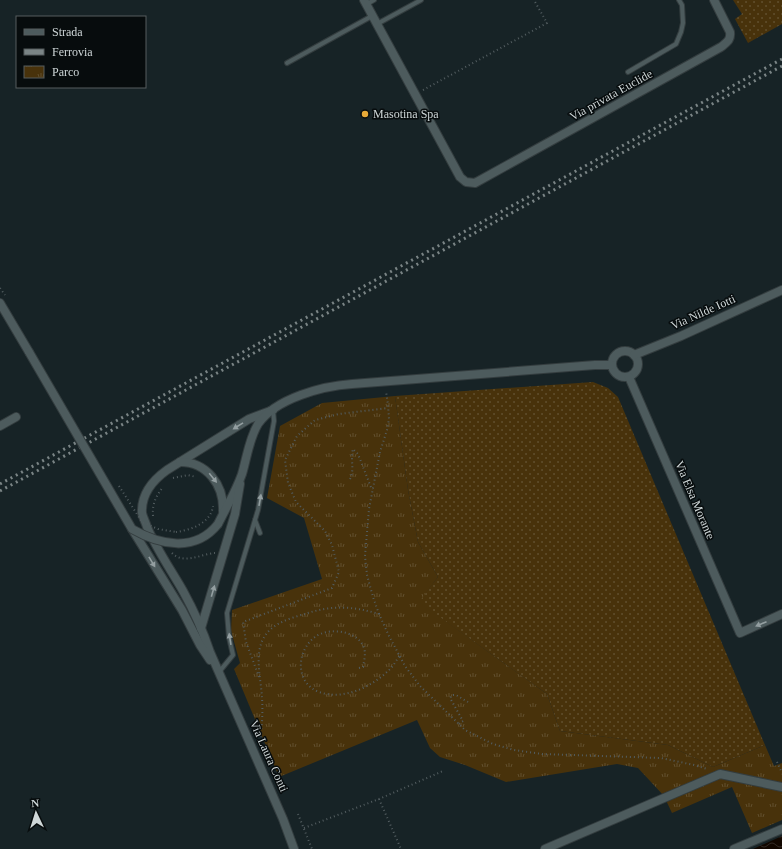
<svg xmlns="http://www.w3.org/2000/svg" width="782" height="849" font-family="'Times New Roman',serif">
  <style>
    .grass { fill: url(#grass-dots) }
    .park { fill: url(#park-tufts) }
    .water { fill: url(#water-waves) }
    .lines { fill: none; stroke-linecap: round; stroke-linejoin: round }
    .lane-casing { stroke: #343d3f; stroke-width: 6 }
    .street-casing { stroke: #343d3f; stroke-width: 10 }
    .path { stroke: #535d60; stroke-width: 2; stroke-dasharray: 1 3; stroke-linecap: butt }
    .lane { stroke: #4d5b5d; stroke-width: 4 }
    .street { stroke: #4d5b5d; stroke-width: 8 }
    .rail { stroke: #7a8485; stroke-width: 3; stroke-dasharray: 2 4; stroke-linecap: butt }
    .street-bridge-casing { stroke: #343d3f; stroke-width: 10; stroke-linecap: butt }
    .path-bridge { stroke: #535d60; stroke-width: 2; stroke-dasharray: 1 3; stroke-linecap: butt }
    .street-bridge { stroke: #4d5b5d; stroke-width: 8 }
    .oneway { fill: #949fa1 }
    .poi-dot { fill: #e9aa38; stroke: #070c0d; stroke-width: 1.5 }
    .labels { text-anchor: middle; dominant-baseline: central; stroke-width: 3; stroke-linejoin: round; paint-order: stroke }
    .street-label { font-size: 12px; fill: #cfd7d8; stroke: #070c0d }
    .poi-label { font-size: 12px; fill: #cfd7d8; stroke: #070c0d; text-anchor: start }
  </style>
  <defs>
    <pattern id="grass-dots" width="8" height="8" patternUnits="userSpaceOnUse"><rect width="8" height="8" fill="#48320b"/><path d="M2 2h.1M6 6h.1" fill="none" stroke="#614f2e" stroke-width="1.8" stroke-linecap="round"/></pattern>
    <pattern id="park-tufts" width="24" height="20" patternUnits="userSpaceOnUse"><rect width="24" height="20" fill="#48320b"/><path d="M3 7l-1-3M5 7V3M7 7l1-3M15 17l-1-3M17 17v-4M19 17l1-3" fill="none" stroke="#614f2e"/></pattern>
    <pattern id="water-waves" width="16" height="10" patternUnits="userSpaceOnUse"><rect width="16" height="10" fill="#120700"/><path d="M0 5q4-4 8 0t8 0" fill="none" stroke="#332a24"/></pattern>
  </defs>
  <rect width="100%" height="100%" fill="#172326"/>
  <g class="grass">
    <path d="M733,0h49v24l-34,19 -13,-24 7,-5z"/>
    <path d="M593,382l15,6 10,9 147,348 -52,22 -45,-22 -108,-14 -13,-37 -129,-92 20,-25 -20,-35 -10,-52 -13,-94z"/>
  </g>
  <path class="park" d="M395,396l13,94 10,52 20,35 -19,25 128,92 13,37 108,14 45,22 52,-22 9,21 8,-3v57l-30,13 -20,-46 -60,26 -8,-17 -26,-28 -21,-4 -111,18 -41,-17 -25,-8 -10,-9 -13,-28 -138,57 -45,-108 6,-6 -9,-32 1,-21 90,-31 -18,-61 -37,-20 13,-72 42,-23z"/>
  <path class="water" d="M782,836v13h-29z"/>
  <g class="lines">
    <defs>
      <g id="lane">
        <path d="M367,4l7,-4"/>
        <path d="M377,24l44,-24"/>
        <path d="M287,63l85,-47"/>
        <path d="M628,72l48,-28 5,-12 2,-9 -1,-18 -3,-5"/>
        <path d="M255,520l5,13"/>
        <path d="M219,672l14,-17 -4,-18 -2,-24 31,-103 16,-89 -1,-11"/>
      </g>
      <g id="street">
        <path d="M364,0l96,177 6,5 9,1 246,-136c6,-5 10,-7 9,-15l-16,-32"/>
        <path d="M0,303l29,49"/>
        <circle cx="625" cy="364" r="13"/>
        <path d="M634,355l47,-19 101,-46"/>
        <path d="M629,377l111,256 42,-19"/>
        <path d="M273,410l-24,9 -82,51c-14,10 -26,24 -25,43 1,5 4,10 5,14 10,23 24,43 36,64 11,20 20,40 27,61l73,167 11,30"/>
        <path d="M0,426l16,-9"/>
        <path d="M180,462c27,0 44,23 43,49"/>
        <path d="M218,524c8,-16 18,-33 24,-50 5,-17 7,-35 16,-50 18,-26 65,-38 94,-40l243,-19h17"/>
        <path d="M132,529l50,81 18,35 10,15"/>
        <path d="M201,628l34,-114 5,-30"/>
        <path d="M545,849l175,-75 62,13"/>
        <path d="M734,849l48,-20"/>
      </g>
    </defs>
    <use href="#lane" class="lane-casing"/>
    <use href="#street" class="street-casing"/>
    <g class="path">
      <path d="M423,90l124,-67 -13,-23"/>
      <path d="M0,288l5,7"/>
      <path d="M173,478l15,-3 8,2"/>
      <path d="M350,479c5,-10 0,-20 3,-30l5,5 14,36"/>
      <path d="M153,516c-1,-12 3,-20 10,-29"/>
      <path d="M176,532c15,-2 35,-9 37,-26"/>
      <path d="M172,553c12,12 29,1 43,0"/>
      <path d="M379,614l-6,-17 -6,-22 -2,-19 4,-47 11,-57 7,-22 2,-11 -1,-14 -2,-14"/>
      <path d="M359,668l4,-1c1,-6 3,-13 1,-19 -6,-18 -36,-21 -49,-11 -19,14 -20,46 4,55 25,9 55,-6 72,-24 3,-3 6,-9 9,-13"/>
      <path d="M259,677l-13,-35 -3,-20 89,-34 7,-16 -7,-27 -7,-14 -29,-29 -8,-19 -3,-23 12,-24 18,-16 24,-6 49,-6"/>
      <path d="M459,724l4,-3 -13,-23 2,-3h4l12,7"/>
      <path d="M260,741c2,-14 3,-29 2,-43 -1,-22 -11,-52 9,-69 9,-8 23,-12 34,-15 26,-9 48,-8 74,0l10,22 16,30 15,20 45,44 28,14 21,6 28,4 119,4 33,7 13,4"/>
      <path d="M777,762l5,11"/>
      <path d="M379,799l22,50"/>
      <path d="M298,814l14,35"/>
      <path d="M304,828l75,-29 64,-28"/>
    </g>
    <use href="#lane" class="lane"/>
    <use href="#street" class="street"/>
    <g class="rail">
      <path d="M0,484l782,-425"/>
      <path d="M0,491l782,-425"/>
    </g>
    <defs>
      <path id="street-bridge" d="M29,352l103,177c28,16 63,24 86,-5"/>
    </defs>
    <use href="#street-bridge" class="street-bridge-casing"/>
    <path class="path-bridge" d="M119,486l23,36 16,7 18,3"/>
    <use href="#street-bridge" class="street-bridge"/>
  </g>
  <defs><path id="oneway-solid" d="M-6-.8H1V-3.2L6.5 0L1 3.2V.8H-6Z"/></defs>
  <g class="oneway">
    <use href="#oneway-solid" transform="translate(238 426) rotate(148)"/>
    <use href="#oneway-solid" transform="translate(213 478) rotate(51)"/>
    <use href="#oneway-solid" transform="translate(260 500) rotate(-80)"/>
    <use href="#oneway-solid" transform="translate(152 562) rotate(59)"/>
    <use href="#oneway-solid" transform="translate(213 591) rotate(-74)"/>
    <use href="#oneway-solid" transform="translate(761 624) rotate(157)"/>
    <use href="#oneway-solid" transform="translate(230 639) rotate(-99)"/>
  </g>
  <circle class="poi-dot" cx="365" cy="114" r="4"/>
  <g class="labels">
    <g class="street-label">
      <text transform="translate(611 95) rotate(-29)">Via privata Euclide</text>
      <text transform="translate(703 312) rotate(-24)">Via Nilde Iotti</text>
      <text transform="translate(695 500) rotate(67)">Via Elsa Morante</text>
      <text transform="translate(269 756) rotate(66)">Via Laura Conti</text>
    </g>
    <g class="poi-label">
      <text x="373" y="114">Masotina Spa</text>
    </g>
  </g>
  <rect x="16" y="16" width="130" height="72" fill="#070c0d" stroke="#575d5e"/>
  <rect x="24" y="29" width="20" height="6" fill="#4d5b5d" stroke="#575d5e"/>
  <text x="52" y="36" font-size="12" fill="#cfd7d8">Strada</text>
  <rect x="24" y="49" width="20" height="6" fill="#7a8485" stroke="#575d5e"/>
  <text x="52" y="56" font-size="12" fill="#cfd7d8">Ferrovia</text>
  <rect x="24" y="66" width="20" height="12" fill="url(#park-tufts)" stroke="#575d5e"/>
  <text x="52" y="76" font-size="12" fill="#cfd7d8">Parco</text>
  <g transform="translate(36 813) rotate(356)" stroke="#070c0d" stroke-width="3" paint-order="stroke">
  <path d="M0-3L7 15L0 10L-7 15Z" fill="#cfd7d8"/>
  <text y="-6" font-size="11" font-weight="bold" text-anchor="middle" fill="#cfd7d8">N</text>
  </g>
</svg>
